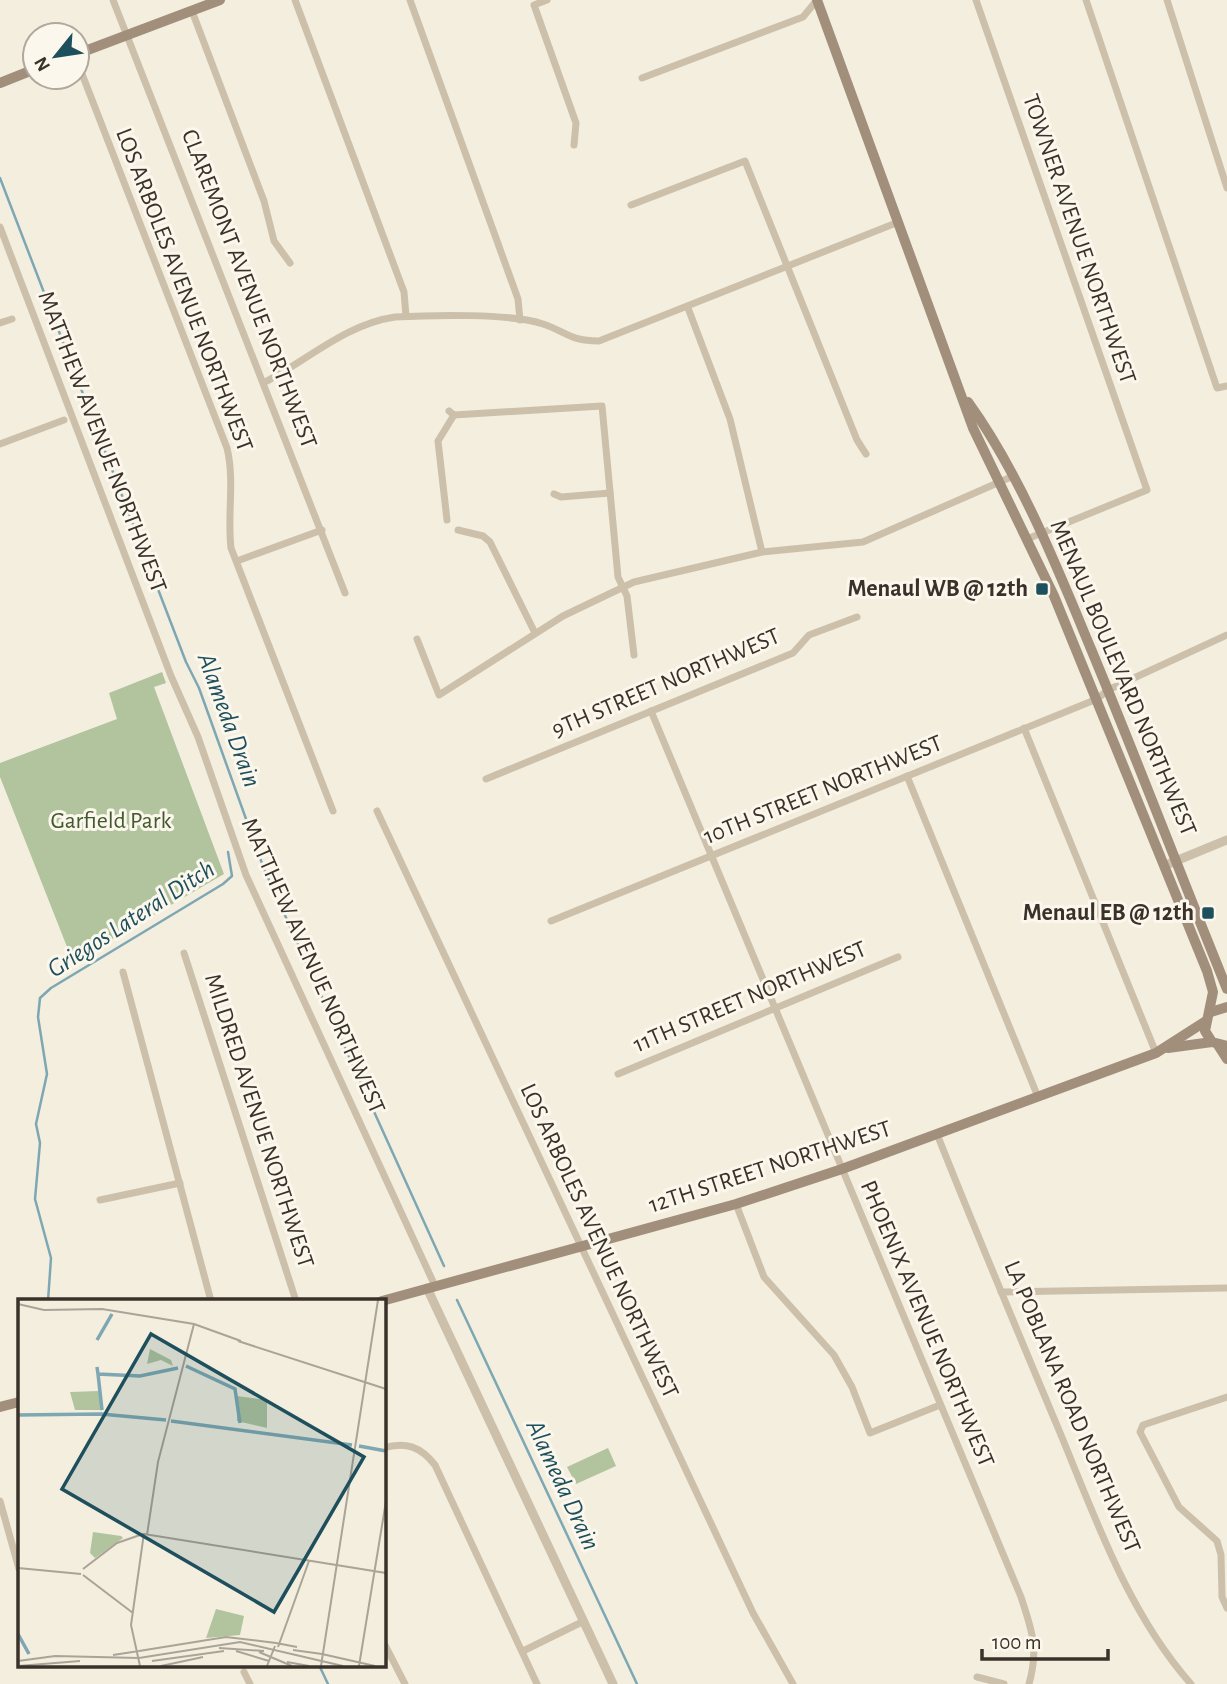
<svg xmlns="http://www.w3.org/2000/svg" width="1227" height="1684" font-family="'Alegreya Sans',sans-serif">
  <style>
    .green { fill: #b1c49e }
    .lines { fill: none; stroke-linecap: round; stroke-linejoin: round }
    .stream { stroke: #7da7b2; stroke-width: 2.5 }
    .minor { stroke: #cdc0aa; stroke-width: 7 }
    .tertiary { stroke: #cdc0aa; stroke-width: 9 }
    .secondary { stroke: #a18f7b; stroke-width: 10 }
    .poi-dot { fill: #1e4f5d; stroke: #fbf7ec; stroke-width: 2.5 }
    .labels { text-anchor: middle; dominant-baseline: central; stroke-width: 6; stroke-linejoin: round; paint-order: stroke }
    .street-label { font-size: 24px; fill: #3a322a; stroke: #fbf7ec }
    .poi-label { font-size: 24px; font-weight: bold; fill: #3a322a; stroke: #fbf7ec; text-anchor: end }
    .park-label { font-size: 24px; fill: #42592d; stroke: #fbf7ec }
    .water-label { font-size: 26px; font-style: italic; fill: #1e4f5d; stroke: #fbf7ec }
    .inset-river { fill: none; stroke: #7da7b2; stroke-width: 3.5 }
    .inset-road { fill: none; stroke: #aaa397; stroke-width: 2 }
    .view { fill: #1e4f5d; fill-opacity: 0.15; stroke: #1e4f5d; stroke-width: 3.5 }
    .inset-edge { fill: none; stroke: #3a322a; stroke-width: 3.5 }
  </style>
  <rect width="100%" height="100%" fill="#f4eedf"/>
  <g class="green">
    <path d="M162,672l4,11 -12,4 70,187 -151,88 -73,-185v-14l117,-44 -8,-26z"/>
    <path d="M608,1448l8,18 -40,18 -9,-17z"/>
  </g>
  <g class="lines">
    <g class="stream">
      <path d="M0,178l186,484 13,26 65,181 180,397"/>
      <path d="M457,1300l180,384"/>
      <path d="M48,1301l3,-43 -16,-59 5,-56 -4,-19 11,-50 -9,-57 2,-19 11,-10 172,-104 9,-8 -4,-24"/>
      <path d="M319,1665l9,19"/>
    </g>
    <g class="minor">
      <path d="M113,0l232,593"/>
      <path d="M295,0l109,292 2,24"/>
      <path d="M410,0l108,299 2,21"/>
      <path d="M547,0l-13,5 42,118 -2,22"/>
      <path d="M976,0l171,490 -120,49"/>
      <path d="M1086,0l131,388 10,-2"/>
      <path d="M1167,0l60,188"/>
      <path d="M192,11l72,190 10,40 16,22"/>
      <path d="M77,61l150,387c8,33 0,66 4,100l102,263"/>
      <path d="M642,78l161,-61 14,-17"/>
      <path d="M631,205l114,-44 112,279 9,14"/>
      <path d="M0,227l171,449 27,61 48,138 189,411"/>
      <path d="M688,308l42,111 32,133"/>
      <path d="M0,323l12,-4"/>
      <path d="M265,382c43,-22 81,-58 130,-65 35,-2 116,-4 148,7 24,8 26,17 56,17l297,-118"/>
      <path d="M449,411l5,4 148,-9 16,171 9,19 7,59"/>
      <path d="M0,444l64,-24"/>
      <path d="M554,494l7,3 49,-4"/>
      <path d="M447,520l-9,-79 16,-26"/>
      <path d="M458,530l25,6 7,6 45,91"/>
      <path d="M237,561l85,-31"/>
      <path d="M417,639l22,56 124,-79 71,-34 128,-30 101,-10 148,-65"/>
      <path d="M651,711l370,886c11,34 18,51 8,87"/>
      <path d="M1024,728l132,325"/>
      <path d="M907,776l131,321"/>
      <path d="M486,779l307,-126 16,-18 48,-18"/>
      <path d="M377,811l376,802 40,71"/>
      <path d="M551,921l546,-222 11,-9 119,-55"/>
      <path d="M184,953l112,348"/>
      <path d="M123,972l88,329"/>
      <path d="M618,1074l280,-117"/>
      <path d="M937,1134c40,101 82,201 124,301 35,85 68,179 130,249"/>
      <path d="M100,1200l80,-17"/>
      <path d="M736,1204l28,73 70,78 18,32 18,46 70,-28"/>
      <path d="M1001,1292l226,-4"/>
      <path d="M1227,1397l-84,28 -3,7 39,75 38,34 4,14 1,42 5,11"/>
      <path d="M383,1448c23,-7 38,-1 52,17l102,219"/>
      <path d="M0,1501l19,68"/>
      <path d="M383,1641l22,43"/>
      <path d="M523,1651l61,-30"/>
      <path d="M244,1672l6,12"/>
      <path d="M977,1677l27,7"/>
    </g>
    <g class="tertiary">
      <path d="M1166,865l61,-25"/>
      <path d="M427,1288l186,396"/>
    </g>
    <g class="secondary">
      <path d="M817,0l156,428 81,168 153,375 6,21 -8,39 7,11 15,4"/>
      <path d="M77,54l143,-54"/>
      <path d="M0,83l35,-14"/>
      <path d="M968,402c52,72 89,165 123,247 47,113 90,227 136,340"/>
      <path d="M1211,1012l16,-5"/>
      <path d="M1218,1045l9,14"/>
      <path d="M1168,1048l44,-6"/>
      <path d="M382,1301l354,-97 106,-35 314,-116 50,-32"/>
      <path d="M0,1407l19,-5"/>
    </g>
  </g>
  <g class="poi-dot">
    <rect x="1035" y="582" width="14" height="14" rx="3.5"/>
    <rect x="1201" y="906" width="14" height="14" rx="3.5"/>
  </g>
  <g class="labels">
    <g class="street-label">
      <text transform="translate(1079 239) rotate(71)">TOWNER AVENUE NORTHWEST</text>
      <text transform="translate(249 289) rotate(69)">CLAREMONT AVENUE NORTHWEST</text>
      <text transform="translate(184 290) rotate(69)">LOS ARBOLES AVENUE NORTHWEST</text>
      <text transform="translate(102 442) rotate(69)">MATTHEW AVENUE NORTHWEST</text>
      <text transform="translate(1123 678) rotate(67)">MENAUL BOULEVARD NORTHWEST</text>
      <text transform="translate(666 683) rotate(-23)">9TH STREET NORTHWEST</text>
      <text transform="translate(823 790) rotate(-22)">10TH STREET NORTHWEST</text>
      <text transform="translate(313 966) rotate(66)">MATTHEW AVENUE NORTHWEST</text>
      <text transform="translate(750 997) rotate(-23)">11TH STREET NORTHWEST</text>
      <text transform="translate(259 1121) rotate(72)">MILDRED AVENUE NORTHWEST</text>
      <text transform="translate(770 1167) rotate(-18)">12TH STREET NORTHWEST</text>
      <text transform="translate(599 1241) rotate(65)">LOS ARBOLES AVENUE NORTHWEST</text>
      <text transform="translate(927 1324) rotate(67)">PHOENIX AVENUE NORTHWEST</text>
      <text transform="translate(1072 1407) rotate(67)">LA POBLANA ROAD NORTHWEST</text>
    </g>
    <g class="poi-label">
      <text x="1028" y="589">Menaul WB @ 12th</text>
      <text x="1194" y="913">Menaul EB @ 12th</text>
    </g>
    <g class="park-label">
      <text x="111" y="821">Garfield Park</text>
    </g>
    <g class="water-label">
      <text transform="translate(229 720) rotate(70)">Alameda Drain</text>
      <text transform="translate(131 919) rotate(-33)">Griegos Lateral Ditch</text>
      <text transform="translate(563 1485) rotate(65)">Alameda Drain</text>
    </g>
  </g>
  <g transform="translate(18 1299)">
    <rect width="368" height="368" fill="#f4eedf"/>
    <path d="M132,50l21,11 2,6 -12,-6 -14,4zM81,92l2,19h-26l-5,-18zM219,97l30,4v28l-30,-7zM75,233l28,4 2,2 -28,20 -5,-5zM198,310l28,7 -4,19 -34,3z" fill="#b1c49e"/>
    <path class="inset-river" d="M79,41l15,-26M168,67l49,23 5,34M79,68l1,7 42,2 38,-8M80,75l4,36M0,116l83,-1 65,6M153,122l181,24M341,147l27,5M0,335l11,20"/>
    <path class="inset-road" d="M0,5l26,6 58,-1 92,15 47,17M220,42l148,48M126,235l242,39M129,236l11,-73 36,-138M0,269l63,6M65,270l34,-26 26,-9M65,276l50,38M258,344l21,4M260,348l31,-86M201,349l45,3M275,351l29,4M121,352l87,-14 50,6M218,352l33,10M241,353l33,14M304,355l53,12M95,356l26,-4M0,362l37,-5 84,2 101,-16 103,24M134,362l72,-10M269,363l22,4M0,367l62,-5M122,367l-9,-41 13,-92M143,367l42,-9M249,367l8,-20M303,367l57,-366M341,367l27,-165"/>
    <path class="view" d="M133,35l213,123 -90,155 -212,-123z"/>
    <rect width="368" height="368" class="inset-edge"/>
  </g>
  <g transform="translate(56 56) rotate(240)"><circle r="33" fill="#fbf7ec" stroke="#aea89e" stroke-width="2"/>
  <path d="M0-5L12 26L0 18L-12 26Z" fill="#1e4f5d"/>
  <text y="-10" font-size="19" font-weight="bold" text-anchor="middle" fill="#3a322a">N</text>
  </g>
  <path d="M982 1649v10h126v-10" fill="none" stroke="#3a322a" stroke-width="3.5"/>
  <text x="992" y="1649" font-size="21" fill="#3a322a" stroke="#fbf7ec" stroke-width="5" paint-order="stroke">100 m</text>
</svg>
